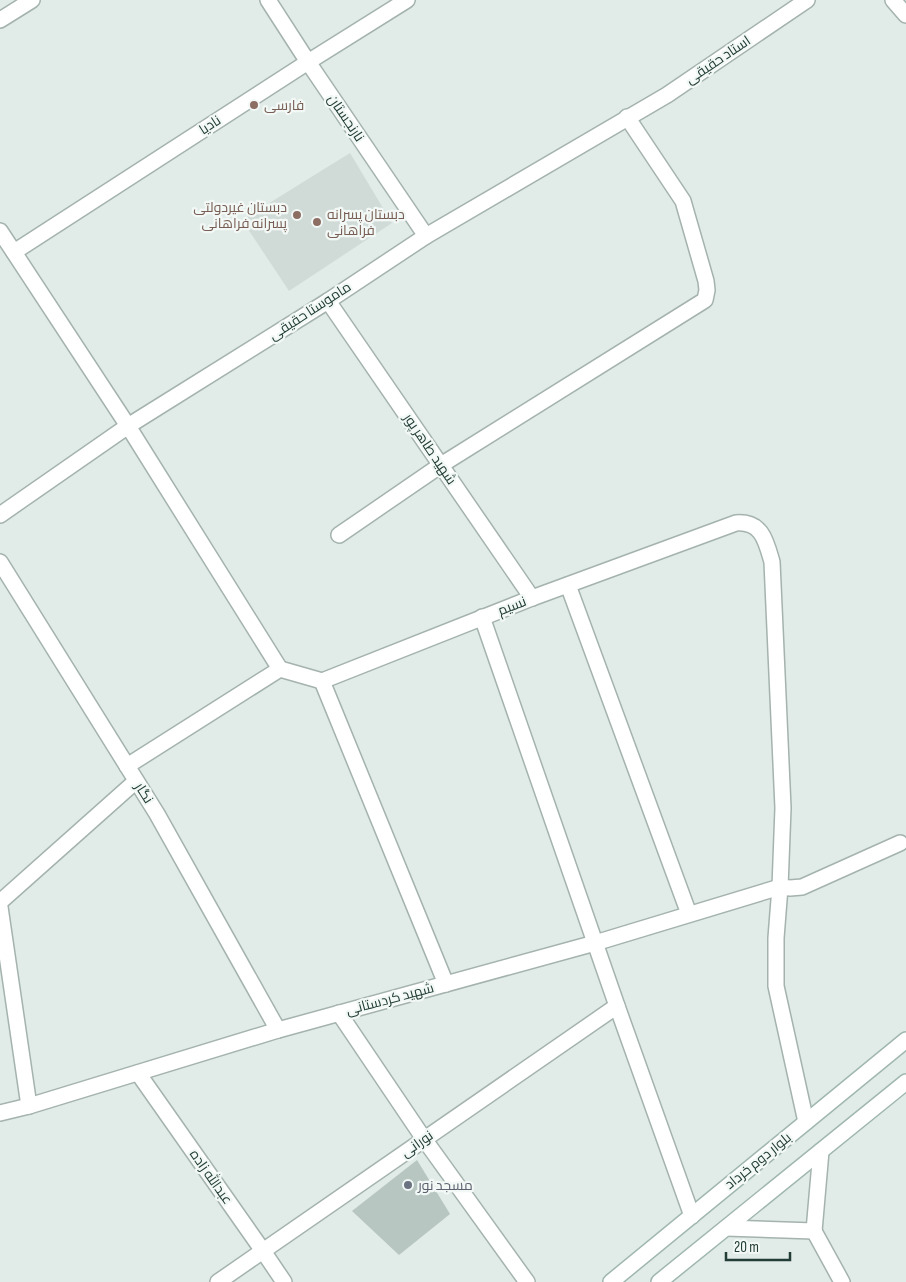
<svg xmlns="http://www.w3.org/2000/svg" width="906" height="1282" font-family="'Sofia Sans Condensed',Cairo,sans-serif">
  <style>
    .built { fill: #d0dbd7 }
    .building { fill: #b7c6c1 }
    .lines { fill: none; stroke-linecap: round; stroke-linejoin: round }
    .street-casing { stroke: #a4b3ae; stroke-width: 18 }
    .secondary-casing { stroke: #a0b7b0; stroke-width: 18 }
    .street { stroke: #fff; stroke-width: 15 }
    .secondary { stroke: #fff; stroke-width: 15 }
    .education-dot { fill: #8d6e63; stroke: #f2f8f5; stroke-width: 2 }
    .worship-dot { fill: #6b7280; stroke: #f2f8f5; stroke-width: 2 }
    .labels { text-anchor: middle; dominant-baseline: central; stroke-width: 4.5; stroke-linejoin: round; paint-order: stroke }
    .street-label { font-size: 14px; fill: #223c36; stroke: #f2f8f5 }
    .education-label { font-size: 14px; fill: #785e54; stroke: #f2f8f5; text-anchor: start }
    .worship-label { font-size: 14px; fill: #5b616d; stroke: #f2f8f5; text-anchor: start }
  </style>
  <rect width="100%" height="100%" fill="#e1ebe7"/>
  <path class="built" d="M350,153l42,70 -103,68 -47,-71z"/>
  <path class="building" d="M417,1160l33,54 -51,41 -47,-44z"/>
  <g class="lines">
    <defs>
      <g id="street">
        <path d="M268,0l40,62 118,174"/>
        <path d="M893,0l13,15"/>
        <path d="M0,20l32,-20"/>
        <path d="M0,231l128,195 152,243"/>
        <path d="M14,252l294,-190 99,-62"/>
        <path d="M328,301l204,297"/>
        <path d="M0,515l128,-89 200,-125 98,-65 241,-141 140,-95"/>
        <path d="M339,535l102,-70 264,-165 2,-10 -1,-9 -23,-80 -56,-84"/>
        <path d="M0,562l157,252 121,216"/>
        <path d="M568,585l121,329"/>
        <path d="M482,617l135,389 75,210"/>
        <path d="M280,669l42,12 210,-83 204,-75c26,-2 30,18 36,39l11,246 -3,79 -4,51v48l30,136"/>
        <path d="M322,681l124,303"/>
        <path d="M127,766l153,-97"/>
        <path d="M0,902l136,-121"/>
        <path d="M0,907l29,199"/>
        <path d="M339,1013l85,126 103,143"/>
        <path d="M138,1073l125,178 21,31"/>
        <path d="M0,1113l29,-7 249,-76 317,-87 185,-56 10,1 12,-1 98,-44"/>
        <path d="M726,1228l88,3 7,-80"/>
        <path d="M814,1231l28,51"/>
        <path d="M218,1282l399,-276"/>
      </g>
      <g id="secondary">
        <path d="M611,1282l295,-242"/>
        <path d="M659,1282l247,-200"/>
      </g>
    </defs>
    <use href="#street" class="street-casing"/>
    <use href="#secondary" class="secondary-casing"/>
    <use href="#street" class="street"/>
    <use href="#secondary" class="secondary"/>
  </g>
  <g class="education-dot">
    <circle cx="254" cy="105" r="5"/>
    <circle cx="297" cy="215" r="5"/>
    <circle cx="317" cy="222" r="5"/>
  </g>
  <circle class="worship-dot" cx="408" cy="1185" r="5"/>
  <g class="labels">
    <g class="street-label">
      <text transform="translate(718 60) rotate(-34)">استاد حقیقی</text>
      <text transform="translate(346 118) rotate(56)">نارنجستان</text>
      <text transform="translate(210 125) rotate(-33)">نادیا</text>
      <text transform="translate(310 311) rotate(-33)">ماموستا حقیقی</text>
      <text transform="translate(430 449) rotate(56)">شهید طاهر پور</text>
      <text transform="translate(512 606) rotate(-21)">نسیم</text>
      <text transform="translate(144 793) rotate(58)">نگار</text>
      <text transform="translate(390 999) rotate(-15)">شهید کردستانی</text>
      <text transform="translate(417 1144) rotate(-35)">نورانی</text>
      <text transform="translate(758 1161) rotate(-39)">بلوار دوم خرداد</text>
      <text transform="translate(211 1177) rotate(55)">عبدالله زاده</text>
    </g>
    <g class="education-label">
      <text x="264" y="105">فارسی</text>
      <text x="287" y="207" text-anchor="end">دبستان غیردولتی<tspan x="287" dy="16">پسرانه فراهانی</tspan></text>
      <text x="327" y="214">دبستان پسرانه<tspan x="327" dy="16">فراهانی</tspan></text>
    </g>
    <g class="worship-label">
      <text x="418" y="1185">مسجد نور</text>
    </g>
  </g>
  <path d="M726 1252v8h64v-8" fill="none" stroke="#223c36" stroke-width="2.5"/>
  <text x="734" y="1252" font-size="15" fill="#223c36" stroke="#f2f8f5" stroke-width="4" paint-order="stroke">20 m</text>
</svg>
